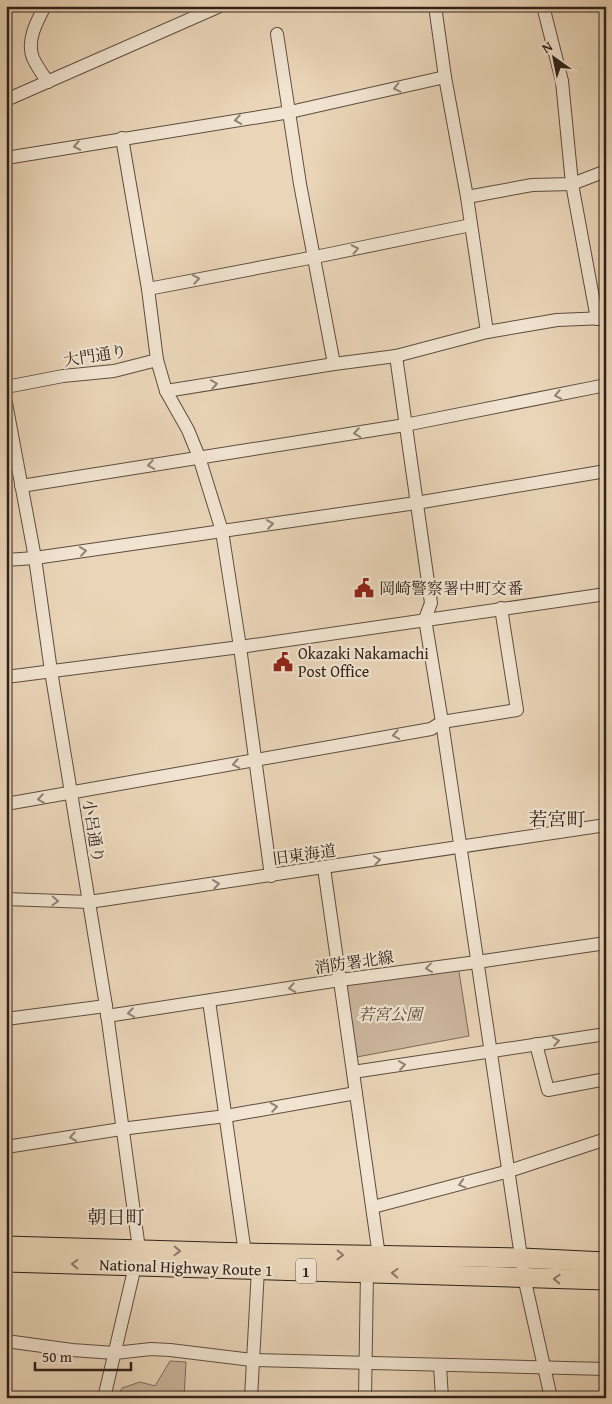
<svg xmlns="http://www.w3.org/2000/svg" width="612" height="1404" font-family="'Gentium Book Plus','Noto Serif JP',serif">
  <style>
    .green { fill: #cbb69d; stroke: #7e6b5b }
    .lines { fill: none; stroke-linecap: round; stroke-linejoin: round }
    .minor-casing { stroke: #5f4d41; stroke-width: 14 }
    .highway-casing { stroke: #312019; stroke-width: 21 }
    .minor { stroke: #f1e4d1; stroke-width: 12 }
    .highway { stroke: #ead5b8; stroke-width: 19 }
    .oneway { stroke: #918275 }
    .oneway2 { stroke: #8e7a68 }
    .labels { text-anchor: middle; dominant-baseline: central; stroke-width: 4.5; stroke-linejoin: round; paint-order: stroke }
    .shield { fill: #f1e4d1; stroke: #6b5b50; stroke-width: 1 }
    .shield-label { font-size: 15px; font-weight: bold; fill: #312019 }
    .street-label { font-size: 16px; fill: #312019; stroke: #f1e4d1 }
    .poi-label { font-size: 16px; fill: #312019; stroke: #f1e4d1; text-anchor: start }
    .park-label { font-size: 16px; font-style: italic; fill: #58463a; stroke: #f1e4d1 }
    .quarter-label { font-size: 19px; fill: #312019; stroke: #f1e4d1 }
  </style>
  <rect width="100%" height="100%" fill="#ead5b8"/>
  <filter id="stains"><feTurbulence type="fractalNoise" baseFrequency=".004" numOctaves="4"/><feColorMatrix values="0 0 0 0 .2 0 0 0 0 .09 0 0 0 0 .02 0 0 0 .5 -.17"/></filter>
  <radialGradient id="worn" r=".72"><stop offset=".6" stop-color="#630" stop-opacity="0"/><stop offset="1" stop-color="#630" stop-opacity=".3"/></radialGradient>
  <g class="green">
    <path d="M458,965l11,71 -112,21 -13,-72z"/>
    <path d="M170,1361l16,1 -2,36h-67l5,-10 18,-6 15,4z"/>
  </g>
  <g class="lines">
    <defs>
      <g id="minor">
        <path d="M45,6c-8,15 -19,35 -12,52 4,9 10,17 15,24"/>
        <path d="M435,6l10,71 22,120 20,135"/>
        <path d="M543,6l19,75 10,103 25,135"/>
        <path d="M277,34l23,150 34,180"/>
        <path d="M6,100l214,-94"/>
        <path d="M122,138l26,151 9,71"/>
        <path d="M6,158l284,-46 155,-35"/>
        <path d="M467,197l65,-12 40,-1 34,-13"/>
        <path d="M148,289l167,-32 156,-32"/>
        <path d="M396,356l35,247 -6,16 17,103 82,555 27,121"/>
        <path d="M6,387l57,-11 51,-5 43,-11 9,31 22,39 11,27 23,74 18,116 31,229"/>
        <path d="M166,391l168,-27 62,-8 91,-24 70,-12 49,-2"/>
        <path d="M6,403l29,155 16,113 55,335 33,243 -35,149"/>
        <path d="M21,486l384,-61 201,-40"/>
        <path d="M6,560l29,-2 381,-55 190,-32"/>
        <path d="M6,677l234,-30 366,-53"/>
        <path d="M6,804l425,-75 11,-7 75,-12 -16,-102"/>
        <path d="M324,868l55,388"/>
        <path d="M6,899l83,3 517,-77"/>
        <path d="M209,1001l36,252"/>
        <path d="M107,1016l233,-36 137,-18 129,-19"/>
        <path d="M6,1019l100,-13"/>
        <path d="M536,1044l12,46 58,-11"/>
        <path d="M353,1072l253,-38"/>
        <path d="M6,1147l115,-18 105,-13 130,-23"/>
        <path d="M373,1207l136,-36 97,-32"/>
        <path d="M6,1341l66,9 43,3 36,-4 19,1 82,10 354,9"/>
        <path d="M440,1366l2,32"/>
        <path d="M251,1398l7,-129"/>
        <path d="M365,1398l2,-126"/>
      </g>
      <g id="highway">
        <path d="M6,1246l239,7 277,5 84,4"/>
        <path d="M6,1262l600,18"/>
      </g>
    </defs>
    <use href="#minor" class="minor-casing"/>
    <use href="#highway" class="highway-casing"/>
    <use href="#minor" class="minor"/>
    <use href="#highway" class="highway"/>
  </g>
  <defs><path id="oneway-chevron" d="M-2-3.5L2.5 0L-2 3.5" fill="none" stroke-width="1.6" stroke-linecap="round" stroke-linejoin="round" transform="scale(1.25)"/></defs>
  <g class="oneway">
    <use href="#oneway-chevron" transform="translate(397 88) rotate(167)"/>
    <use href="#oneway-chevron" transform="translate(238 120) rotate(171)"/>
    <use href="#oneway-chevron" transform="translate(77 146) rotate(170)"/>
    <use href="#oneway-chevron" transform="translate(355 249) rotate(-12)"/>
    <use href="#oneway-chevron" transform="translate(196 279) rotate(-10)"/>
    <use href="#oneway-chevron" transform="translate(214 384) rotate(-9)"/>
    <use href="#oneway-chevron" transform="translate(558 395) rotate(169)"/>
    <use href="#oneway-chevron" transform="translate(357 433) rotate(171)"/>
    <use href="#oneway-chevron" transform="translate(151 465) rotate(171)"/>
    <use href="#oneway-chevron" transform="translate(270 524) rotate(-8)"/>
    <use href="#oneway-chevron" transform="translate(83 551) rotate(-8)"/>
    <use href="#oneway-chevron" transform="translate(396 735) rotate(170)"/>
    <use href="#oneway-chevron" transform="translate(236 764) rotate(170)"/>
    <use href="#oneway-chevron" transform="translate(41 799) rotate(171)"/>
    <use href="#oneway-chevron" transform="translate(377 860) rotate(-9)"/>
    <use href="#oneway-chevron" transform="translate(216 884) rotate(-8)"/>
    <use href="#oneway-chevron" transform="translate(55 901) rotate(2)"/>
    <use href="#oneway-chevron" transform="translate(429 968) rotate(173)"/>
    <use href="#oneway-chevron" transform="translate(292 988) rotate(171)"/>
    <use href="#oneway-chevron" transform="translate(131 1013) rotate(171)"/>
    <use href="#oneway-chevron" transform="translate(556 1041) rotate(-9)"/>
    <use href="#oneway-chevron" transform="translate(402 1065) rotate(-8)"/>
    <use href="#oneway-chevron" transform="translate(274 1107) rotate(-10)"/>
    <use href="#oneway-chevron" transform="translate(73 1137) rotate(171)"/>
    <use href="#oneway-chevron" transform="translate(462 1184) rotate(165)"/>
  </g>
  <g class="oneway2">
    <use href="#oneway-chevron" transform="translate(177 1251) rotate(2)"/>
    <use href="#oneway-chevron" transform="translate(340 1255) rotate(1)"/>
    <use href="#oneway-chevron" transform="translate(75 1264) rotate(-178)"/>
    <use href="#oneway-chevron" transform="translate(395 1273) rotate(-178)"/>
    <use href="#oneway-chevron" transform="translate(557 1279) rotate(-178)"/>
  </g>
  <defs>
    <symbol id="civic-bare" viewBox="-9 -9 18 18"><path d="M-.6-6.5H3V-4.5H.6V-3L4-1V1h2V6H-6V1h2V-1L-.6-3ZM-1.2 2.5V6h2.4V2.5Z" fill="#8f2418" stroke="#f1e4d1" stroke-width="2.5" paint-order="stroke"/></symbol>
  </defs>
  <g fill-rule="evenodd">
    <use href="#civic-bare" x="350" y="574" width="28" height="28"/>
    <use href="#civic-bare" x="269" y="648" width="28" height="28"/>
  </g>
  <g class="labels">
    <rect class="shield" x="296" y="1258.5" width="20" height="25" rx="4"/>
    <g class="shield-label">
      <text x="306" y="1271">1</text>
    </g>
    <g class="street-label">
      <text transform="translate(95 355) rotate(-9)">大門通り</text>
      <text transform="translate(94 831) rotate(81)">小呂通り</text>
      <text transform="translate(304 854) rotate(-8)">旧東海道</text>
      <text transform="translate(354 962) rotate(-8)">消防署北線</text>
      <text transform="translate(186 1267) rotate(2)">National Highway Route 1</text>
    </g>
    <g class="poi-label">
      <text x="379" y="588">岡崎警察署中町交番</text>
      <text x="298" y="653">Okazaki Nakamachi<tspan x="298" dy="18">Post Office</tspan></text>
    </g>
    <g class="park-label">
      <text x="390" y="1014">若宮公園</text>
    </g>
    <g class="quarter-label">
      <text x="557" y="819">若宮町</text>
      <text x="116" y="1217">朝日町</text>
    </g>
  </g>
  <rect width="612" height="1404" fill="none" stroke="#ead5b8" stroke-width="25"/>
  <rect x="8" y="8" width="597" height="1389" fill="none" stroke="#312019" stroke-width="2.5"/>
  <rect x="12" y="12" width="587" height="1379" fill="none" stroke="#312019"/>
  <g transform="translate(554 58) rotate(327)" stroke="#f1e4d1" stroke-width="4" paint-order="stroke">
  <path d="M0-4L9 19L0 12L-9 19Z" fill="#312019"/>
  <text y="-8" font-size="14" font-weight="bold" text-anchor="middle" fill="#312019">N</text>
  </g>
  <path d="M35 1362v8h96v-8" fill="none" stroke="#312019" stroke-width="2.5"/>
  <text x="42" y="1362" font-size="15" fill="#312019" stroke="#f1e4d1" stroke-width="4" paint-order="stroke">50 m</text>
  <rect width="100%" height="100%" filter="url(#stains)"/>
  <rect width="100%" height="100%" fill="url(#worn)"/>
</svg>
